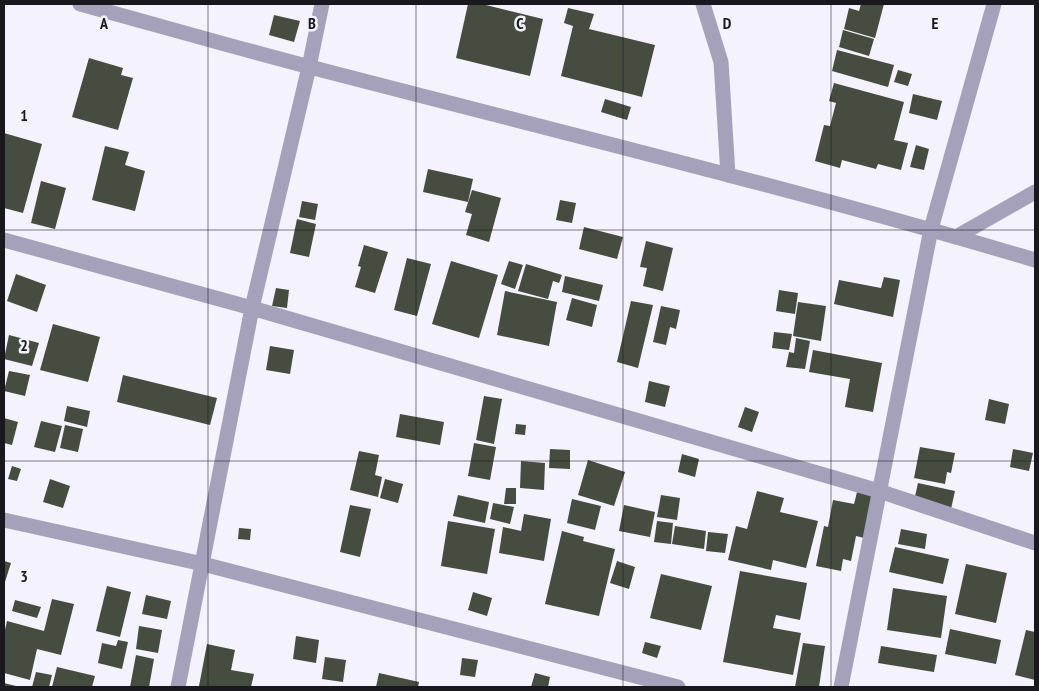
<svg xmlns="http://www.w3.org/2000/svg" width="1039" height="691" font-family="'PT Sans Narrow',sans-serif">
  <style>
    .building { fill: #464c3f }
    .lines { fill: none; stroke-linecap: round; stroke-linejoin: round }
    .minor { stroke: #a6a1bb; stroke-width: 15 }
    .grid { fill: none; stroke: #19181e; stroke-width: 1; stroke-opacity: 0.55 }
    .grid-label { font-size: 16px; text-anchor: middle; font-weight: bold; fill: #19181e; stroke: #f4f3fd; stroke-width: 5; stroke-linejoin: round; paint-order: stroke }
  </style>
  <rect width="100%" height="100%" fill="#f4f3fd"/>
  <g class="building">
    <path d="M468,4h14l61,15 -13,57 -74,-18z"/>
    <path d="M861,4h23l-9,34 -31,-9 5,-21 10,3z"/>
    <path d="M568,8l26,6 -5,15 66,16 -13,52 -81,-21 12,-50 -9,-3z"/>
    <path d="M274,15l26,6 -6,21 -25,-7z"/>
    <path d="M843,30l31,9 -5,17 -30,-9z"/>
    <path d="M837,50l57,15 -6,22 -56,-16z"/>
    <path d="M89,58l34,10 -2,7 12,3 -15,52 -46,-13z"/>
    <path d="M898,70l14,4 -4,12 -14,-4z"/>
    <path d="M834,83l70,19 -10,38 14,3 -7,27 -23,-6 -2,5 -34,-9 -2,8 -25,-7 9,-36 6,1 6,-23 -7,-2z"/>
    <path d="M913,94l29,7 -5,19 -28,-7z"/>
    <path d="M605,99l26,8 -4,13 -26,-8z"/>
    <path d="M4,133l38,11 -19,69 -19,-5z"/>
    <path d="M916,145l13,4 -5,21 -14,-3z"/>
    <path d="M105,146l24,6 -4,13 20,6 -10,40 -43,-11z"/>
    <path d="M428,169l45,10 -5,23 -45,-10z"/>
    <path d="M41,181l25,7 -11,41 -24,-6z"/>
    <path d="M472,190l29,8 -12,44 -23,-7 6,-21 -7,-2z"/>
    <path d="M560,200l16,3 -4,20 -16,-3z"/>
    <path d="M302,201l16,3 -3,16 -16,-3z"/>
    <path d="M297,219l19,5 -7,33 -19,-4z"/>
    <path d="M584,227l39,10 -6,22 -38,-10z"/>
    <path d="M646,241l27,7 -10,43 -20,-5 4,-18 -7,-1z"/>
    <path d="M364,245l24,7 -13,41 -20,-6 6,-20 -3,-1z"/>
    <path d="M407,258l24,6 -14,52 -23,-6z"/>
    <path d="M451,261l47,14 -19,63 -47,-14z"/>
    <path d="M509,261l14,4 -8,24 -14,-5z"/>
    <path d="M526,264l36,11 -3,8 -6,-2 -5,18 -30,-8z"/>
    <path d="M16,274l30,11 -9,27 -30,-11z"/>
    <path d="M565,276l38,9 -4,16 -37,-9z"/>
    <path d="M884,277l16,3 -7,37 -59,-13 5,-24 42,8z"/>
    <path d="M276,288l13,2 -2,18 -15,-2z"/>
    <path d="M779,290l19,3 -3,21 -19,-3z"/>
    <path d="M505,291l52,11 -8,44 -52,-11z"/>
    <path d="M572,298l25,7 -5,22 -26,-7z"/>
    <path d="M631,301l22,4 -15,63 -21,-6z"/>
    <path d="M798,302l28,4 -5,35 -28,-5z"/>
    <path d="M661,306l19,4 -4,19 -6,-2 -4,18 -13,-3z"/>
    <path d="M53,324l47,13 -12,45 -48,-12z"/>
    <path d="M774,332l18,2 -3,16 -17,-2z"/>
    <path d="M9,335l30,8 -7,23 -28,-7z"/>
    <path d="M796,338l14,3 -5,28 -19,-2 3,-15 5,1z"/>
    <path d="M270,346l24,4 -4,24 -24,-4z"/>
    <path d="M813,350l69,13 -9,49 -28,-5 5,-28 -41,-7z"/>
    <path d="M9,371l21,4 -5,21 -21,-5z"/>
    <path d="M123,375l94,23 -7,27 -93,-23z"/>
    <path d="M649,381l21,5 -5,21 -20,-5z"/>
    <path d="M484,396l18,3 -8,45 -18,-4z"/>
    <path d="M989,399l20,5 -4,20 -20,-4z"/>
    <path d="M67,406l23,5 -3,16 -23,-6z"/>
    <path d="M745,407l14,5 -7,20 -14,-5z"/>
    <path d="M400,414l44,8 -4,23 -44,-8z"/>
    <path d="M4,418l14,4 -6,23 -8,-2z"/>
    <path d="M41,421l21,5 -7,26 -21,-5z"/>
    <path d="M516,424l10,1 -1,10 -10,-1z"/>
    <path d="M65,425l18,4 -5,23 -18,-4z"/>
    <path d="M474,443l22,4 -6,33 -22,-4z"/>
    <path d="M920,447l35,6 -4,20 -4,-1 -2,12 -31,-6z"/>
    <path d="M550,449l20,1v19l-21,-1z"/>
    <path d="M1013,449l20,4 -4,18 -19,-4z"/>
    <path d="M359,451l20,4 -4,20 7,2 -4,20 -28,-7z"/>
    <path d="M682,454l17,5 -4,18 -17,-5z"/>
    <path d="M588,460l37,12 -11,34 -36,-11z"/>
    <path d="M521,461l24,2 -1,27 -24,-2z"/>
    <path d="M12,466l9,3 -4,12 -9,-2z"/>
    <path d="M50,479l20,7 -7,22 -20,-6z"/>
    <path d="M385,479l18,5 -5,19 -18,-5z"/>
    <path d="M918,483l37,8 -4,18 -37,-8z"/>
    <path d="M506,488h10v16h-12z"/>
    <path d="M757,491l27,7 -4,14 38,9 -12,47 -33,-8 -2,10 -43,-10 8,-34 11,3z"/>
    <path d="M857,492l15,3 -8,43 -8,-2 -5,25 -8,-2 -2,12 -25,-5 8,-40 4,1 5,-27 21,4z"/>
    <path d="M458,495l31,7 -4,21 -32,-7z"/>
    <path d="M661,495l19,3 -3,22 -20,-3z"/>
    <path d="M572,499l29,7 -6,24 -28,-7z"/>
    <path d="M493,503l21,4 -4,17 -20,-5z"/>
    <path d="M350,505l21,4 -11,48 -20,-5z"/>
    <path d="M624,505l31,7 -5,25 -31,-6z"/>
    <path d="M524,514l27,5 -7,42 -45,-8 4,-26 18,4z"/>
    <path d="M448,521l47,8 -8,45 -46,-8z"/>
    <path d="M657,521l16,2 -2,21 -17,-2z"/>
    <path d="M675,526l31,5 -2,18 -32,-5z"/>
    <path d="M239,528l12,1 -1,11 -12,-1z"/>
    <path d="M901,529l26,5 -2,15 -27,-5z"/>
    <path d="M562,531l22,6 -1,4 32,8 -16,67 -54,-12z"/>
    <path d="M708,532l20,2 -3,19 -19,-2z"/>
    <path d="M895,547l54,12 -6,25 -54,-12z"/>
    <path d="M4,561l7,2 -7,22z"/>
    <path d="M617,561l18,6 -6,22 -19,-6z"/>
    <path d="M966,564l41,9 -11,50 -41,-9z"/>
    <path d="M740,571l67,12 -7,37 -24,-5 -3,13 28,5 -8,42 -70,-13z"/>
    <path d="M661,574l51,12 -11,44 -51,-12z"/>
    <path d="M107,586l24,6 -11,45 -24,-6z"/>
    <path d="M893,588l54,8 -6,42 -54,-8z"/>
    <path d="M473,592l19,6 -5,18 -19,-6z"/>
    <path d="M146,595l25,6 -4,18 -25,-5z"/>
    <path d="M52,599l22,5 -13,51 -24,-6 -7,31 -26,-7v-39l3,-13 37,10z"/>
    <path d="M15,600l26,7 -4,11 -25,-7z"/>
    <path d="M139,626l23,4 -4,23 -22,-4z"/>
    <path d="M950,629l51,11 -5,24 -51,-10z"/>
    <path d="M1026,630l9,2v48l-20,-5z"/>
    <path d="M296,636l23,4 -3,23 -23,-4z"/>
    <path d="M118,640l10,2 -6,27 -24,-6 4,-20 14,3z"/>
    <path d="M645,642l16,4 -4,12 -15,-5z"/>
    <path d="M803,643l22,3 -6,41h-24z"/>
    <path d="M207,644l28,6 -4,20 23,4 -3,13 -52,-1z"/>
    <path d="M881,646l56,9 -3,17 -56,-9z"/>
    <path d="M136,655l18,4 -5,28h-19z"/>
    <path d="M325,657l21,3 -3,22 -21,-3z"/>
    <path d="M462,658l16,2 -3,17 -15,-2z"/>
    <path d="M57,667l38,9 -3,11h-40z"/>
    <path d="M36,672l16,3 -3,12h-17z"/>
    <path d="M379,673l40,9 -1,5h-42z"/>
    <path d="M535,673l15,4 -2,10h-17z"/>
    <path d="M4,683l16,4h-16z"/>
  </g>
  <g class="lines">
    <g class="minor">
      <path d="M80,4c77,21 153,43 230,63 242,63 485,122 725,193"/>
      <path d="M703,4l18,58 7,113"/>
      <path d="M956,237l79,-45"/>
      <path d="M4,240l248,68 627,183 156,52"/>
      <path d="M4,520l199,44 475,123"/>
      <path d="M178,687l74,-379 57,-241 13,-63"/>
      <path d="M841,687l90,-458 63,-225"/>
    </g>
  </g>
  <path class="grid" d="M208,4v683M416,4v683M623,4v683M831,4v683M4,230h1031M4,461h1031"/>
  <g class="grid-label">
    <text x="104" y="29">A</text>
    <text x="312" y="29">B</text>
    <text x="520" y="29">C</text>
    <text x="727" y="29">D</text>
    <text x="935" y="29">E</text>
    <text x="24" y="121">1</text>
    <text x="24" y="351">2</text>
    <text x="24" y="582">3</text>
  </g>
  <rect width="1039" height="691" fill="none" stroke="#19181e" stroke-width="10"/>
</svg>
